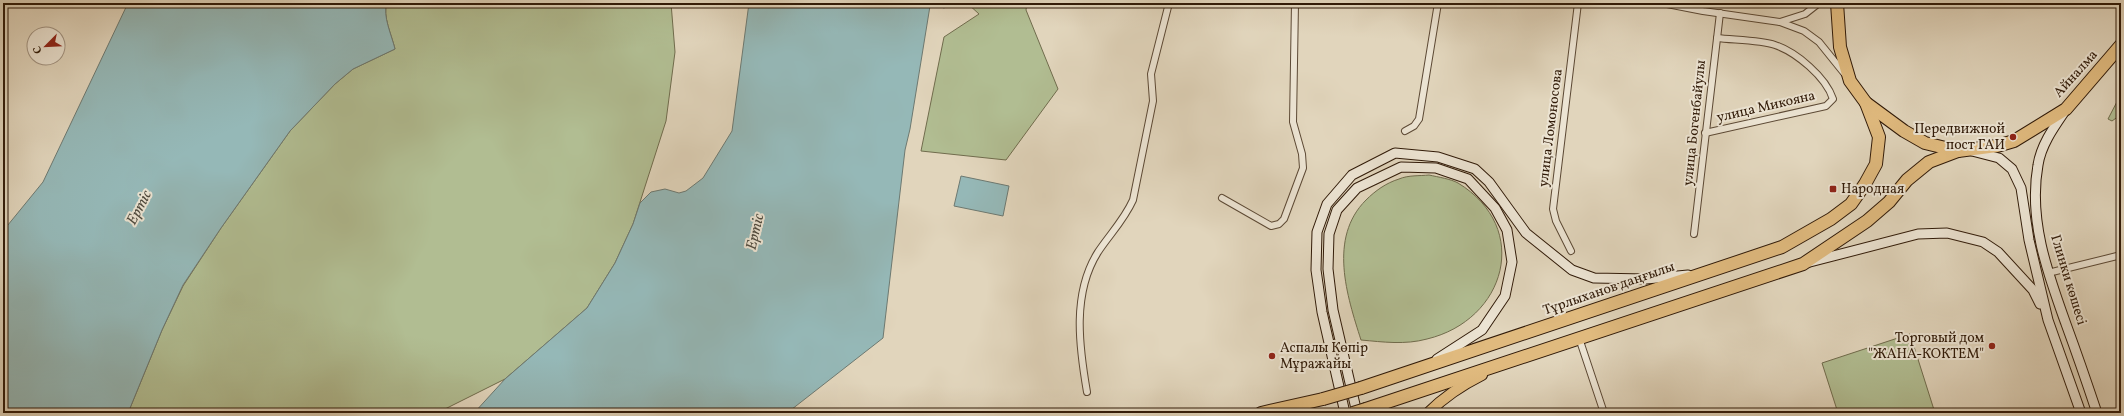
<svg xmlns="http://www.w3.org/2000/svg" width="2124" height="416" font-family="Vollkorn,serif">
  <style>
    .green { fill: #b1bd92; stroke: #706c4d }
    .water { fill: #95b8b7; stroke: #6d7971 }
    .lines { fill: none; stroke-linecap: round; stroke-linejoin: round }
    .street-casing { stroke: #5c4935; stroke-width: 8 }
    .secondary-casing { stroke: #301a08; stroke-width: 11 }
    .primary-casing { stroke: #301a08; stroke-width: 12 }
    .highway-casing { stroke: #301a08; stroke-width: 14 }
    .street { stroke: #ece4d3; stroke-width: 6 }
    .secondary { stroke: #ece4d3; stroke-width: 9 }
    .primary { stroke: #e0ba7e; stroke-width: 10 }
    .highway { stroke: #e0ba7e; stroke-width: 12 }
    .highway-bridge-casing { stroke: #301a08; stroke-width: 14; stroke-linecap: butt }
    .highway-bridge { stroke: #e0ba7e; stroke-width: 12 }
    .poi-dot { fill: #8f2418; stroke: #ece4d3; stroke-width: 1.5 }
    .labels { text-anchor: middle; dominant-baseline: central; stroke-width: 4; stroke-linejoin: round; paint-order: stroke }
    .street-label { font-size: 14px; fill: #301a08; stroke: #ece4d3 }
    .poi-label { font-size: 14px; fill: #301a08; stroke: #ece4d3; text-anchor: end }
    .water-label { font-size: 15px; font-style: italic; fill: #4e493d; stroke: #ece4d3 }
  </style>
  <rect width="100%" height="100%" fill="#e1d5bc"/>
  <filter id="stains"><feTurbulence type="fractalNoise" baseFrequency=".005" numOctaves="4"/><feColorMatrix values="0 0 0 0 .2 0 0 0 0 .09 0 0 0 0 .02 0 0 0 .5 -.17"/></filter>
  <radialGradient id="worn" r=".72"><stop offset=".6" stop-color="#630" stop-opacity="0"/><stop offset="1" stop-color="#630" stop-opacity=".3"/></radialGradient>
  <g class="green">
    <path d="M387,3h284l4,49 -9,69 -33,103 -18,39 -28,45 -82,71 -68,34h-309l34,-83 21,-44 38,-58 69,-97 45,-47 18,-15 42,-20c-3,-13 -13,-34 -8,-46z"/>
    <path d="M967,3h60l-1,7 32,79 -52,71 -85,-9 23,-114 35,-23z"/>
    <path d="M2121,94v18l-2,4 -7,5 -4,-2z"/>
    <path d="M1429,175c9,2 22,4 29,8 74,45 48,137 -31,156 -22,6 -44,3 -66,1 -14,-44 -33,-102 5,-140 9,-9 20,-17 33,-21 9,-4 21,-3 30,-4z"/>
    <path d="M1910,334l25,79h-97l-16,-50z"/>
  </g>
  <g class="water">
    <path d="M128,3h259c-5,12 5,33 8,46l-42,20 -18,15 -45,47 -69,97 -38,57 -21,45 -34,83h-125v-182l40,-49z"/>
    <path d="M749,3h204l-9,5 -10,-4 -4,2 -20,123 -5,21 -22,188 -96,75h-313l31,-34 82,-71 28,-45 18,-39 7,-21 11,-11 14,-3 14,4 7,-2 17,-13 29,-47z"/>
    <path d="M961,176l48,10 -6,30 -49,-10z"/>
  </g>
  <g class="lines">
    <defs>
      <g id="street">
        <path d="M1662,3l41,8 77,11 24,9 15,11 25,31"/>
        <path d="M1780,22l25,-8 14,-11"/>
        <path d="M1405,131l9,-5 5,-7 19,-116"/>
        <path d="M1705,133l121,-27 7,-7c-7,-22 -37,-47 -58,-54 -14,-5 -42,-5 -58,-7"/>
        <path d="M1222,198l49,28 8,-2 5,-5 19,-51 -1,-14 -9,-32 2,-119"/>
        <path d="M1694,234l26,-221"/>
        <path d="M1571,251l-15,-30 -3,-12 25,-206"/>
        <path d="M2048,273l73,-18"/>
        <path d="M1579,338l25,75"/>
        <path d="M1087,392c-8,-46 -15,-99 11,-140 12,-18 26,-32 35,-52l20,-99 -2,-27 18,-71"/>
      </g>
      <g id="secondary">
        <path d="M2065,111c-11,16 -24,34 -27,54 -10,55 10,109 28,159 11,30 21,59 31,89"/>
        <path d="M1972,151l27,7 13,11 9,19 8,52 19,80 33,93"/>
        <path d="M1810,262l108,-28 29,-1 36,9 15,10 35,38 7,14"/>
        <path d="M1345,413l-23,-101 -6,-42 1,-38 10,-28 25,-29 43,-22 43,4 37,12 14,13 37,51 46,37 22,8 52,1 42,-4"/>
        <path d="M1357,413l-24,-103 -5,-41 1,-35 8,-24 20,-22 44,-21 35,1 32,11 27,29 12,22 5,32 -7,34 -23,34 -45,29"/>
      </g>
      <path id="primary" d="M1428,413c16,-16 34,-28 54,-38"/>
      <g id="highway">
        <path d="M1837,3l3,44 10,34 16,22 38,28 21,12 33,8 39,-5 17,-5 52,-32 55,-64"/>
        <path d="M1361,388l421,-141 49,-28 20,-15 14,-20 11,-20 3,-27 -13,-34"/>
        <path d="M1366,409l437,-145 64,-43 22,-19 18,-22 22,-18 29,-11"/>
        <path d="M1261,413l62,-14"/>
      </g>
    </defs>
    <use href="#street" class="street-casing"/>
    <use href="#secondary" class="secondary-casing"/>
    <use href="#primary" class="primary-casing"/>
    <use href="#highway" class="highway-casing"/>
    <use href="#street" class="street"/>
    <use href="#secondary" class="secondary"/>
    <use href="#primary" class="primary"/>
    <use href="#highway" class="highway"/>
    <defs>
      <g id="highway-bridge">
        <path d="M1323,399l38,-11"/>
        <path d="M1353,413l13,-4"/>
      </g>
    </defs>
    <use href="#highway-bridge" class="highway-bridge-casing"/>
    <use href="#highway-bridge" class="highway-bridge"/>
  </g>
  <g class="poi-dot">
    <circle cx="2013" cy="137" r="4"/>
    <rect x="1829" y="185" width="8" height="8" rx="2"/>
    <circle cx="1992" cy="346" r="4"/>
    <circle cx="1272" cy="356" r="4"/>
  </g>
  <g class="labels">
    <g class="street-label">
      <text transform="translate(2076 74) rotate(-48)">Айналма</text>
      <text transform="translate(1766 107) rotate(-13)">улица Микояна</text>
      <text transform="translate(1695 123) rotate(-84)">улица Богенбайулы</text>
      <text transform="translate(1551 128) rotate(-83)">улица Ломоносова</text>
      <text transform="translate(2068 280) rotate(73)">Глинки көшесі</text>
      <text transform="translate(1609 289) rotate(-19)">Тұрлыханов даңғылы</text>
    </g>
    <g class="poi-label">
      <text x="2005" y="129">Передвижной<tspan x="2005" dy="16">пост ГАИ</tspan></text>
      <text x="1841" y="189" text-anchor="start">Народная</text>
      <text x="1984" y="338">Торговый дом<tspan x="1984" dy="16">"ЖАНА-КОКТЕМ"</tspan></text>
      <text x="1280" y="348" text-anchor="start">Аспалы Көпір<tspan x="1280" dy="16">Мұражайы</tspan></text>
    </g>
    <g class="water-label">
      <text transform="translate(140 208) rotate(-62)">Ертіс</text>
      <text transform="translate(756 232) rotate(-77)">Ертіс</text>
    </g>
  </g>
  <rect width="2124" height="416" fill="none" stroke="#e1d5bc" stroke-width="16"/>
  <rect x="4" y="4" width="2116" height="408" fill="none" stroke="#301a08" stroke-width="2"/>
  <rect x="8" y="8" width="2108" height="400" fill="none" stroke="#301a08"/>
  <g transform="translate(46 46) rotate(246)"><circle r="19" fill="#ece4d3" stroke="#a19382"/>
  <path d="M0-3L7 15L0 10L-7 15Z" fill="#8f2418"/>
  <text y="-6" font-size="11" font-weight="bold" text-anchor="middle" fill="#301a08">С</text>
  </g>
  <rect width="100%" height="100%" filter="url(#stains)"/>
  <rect width="100%" height="100%" fill="url(#worn)"/>
</svg>
